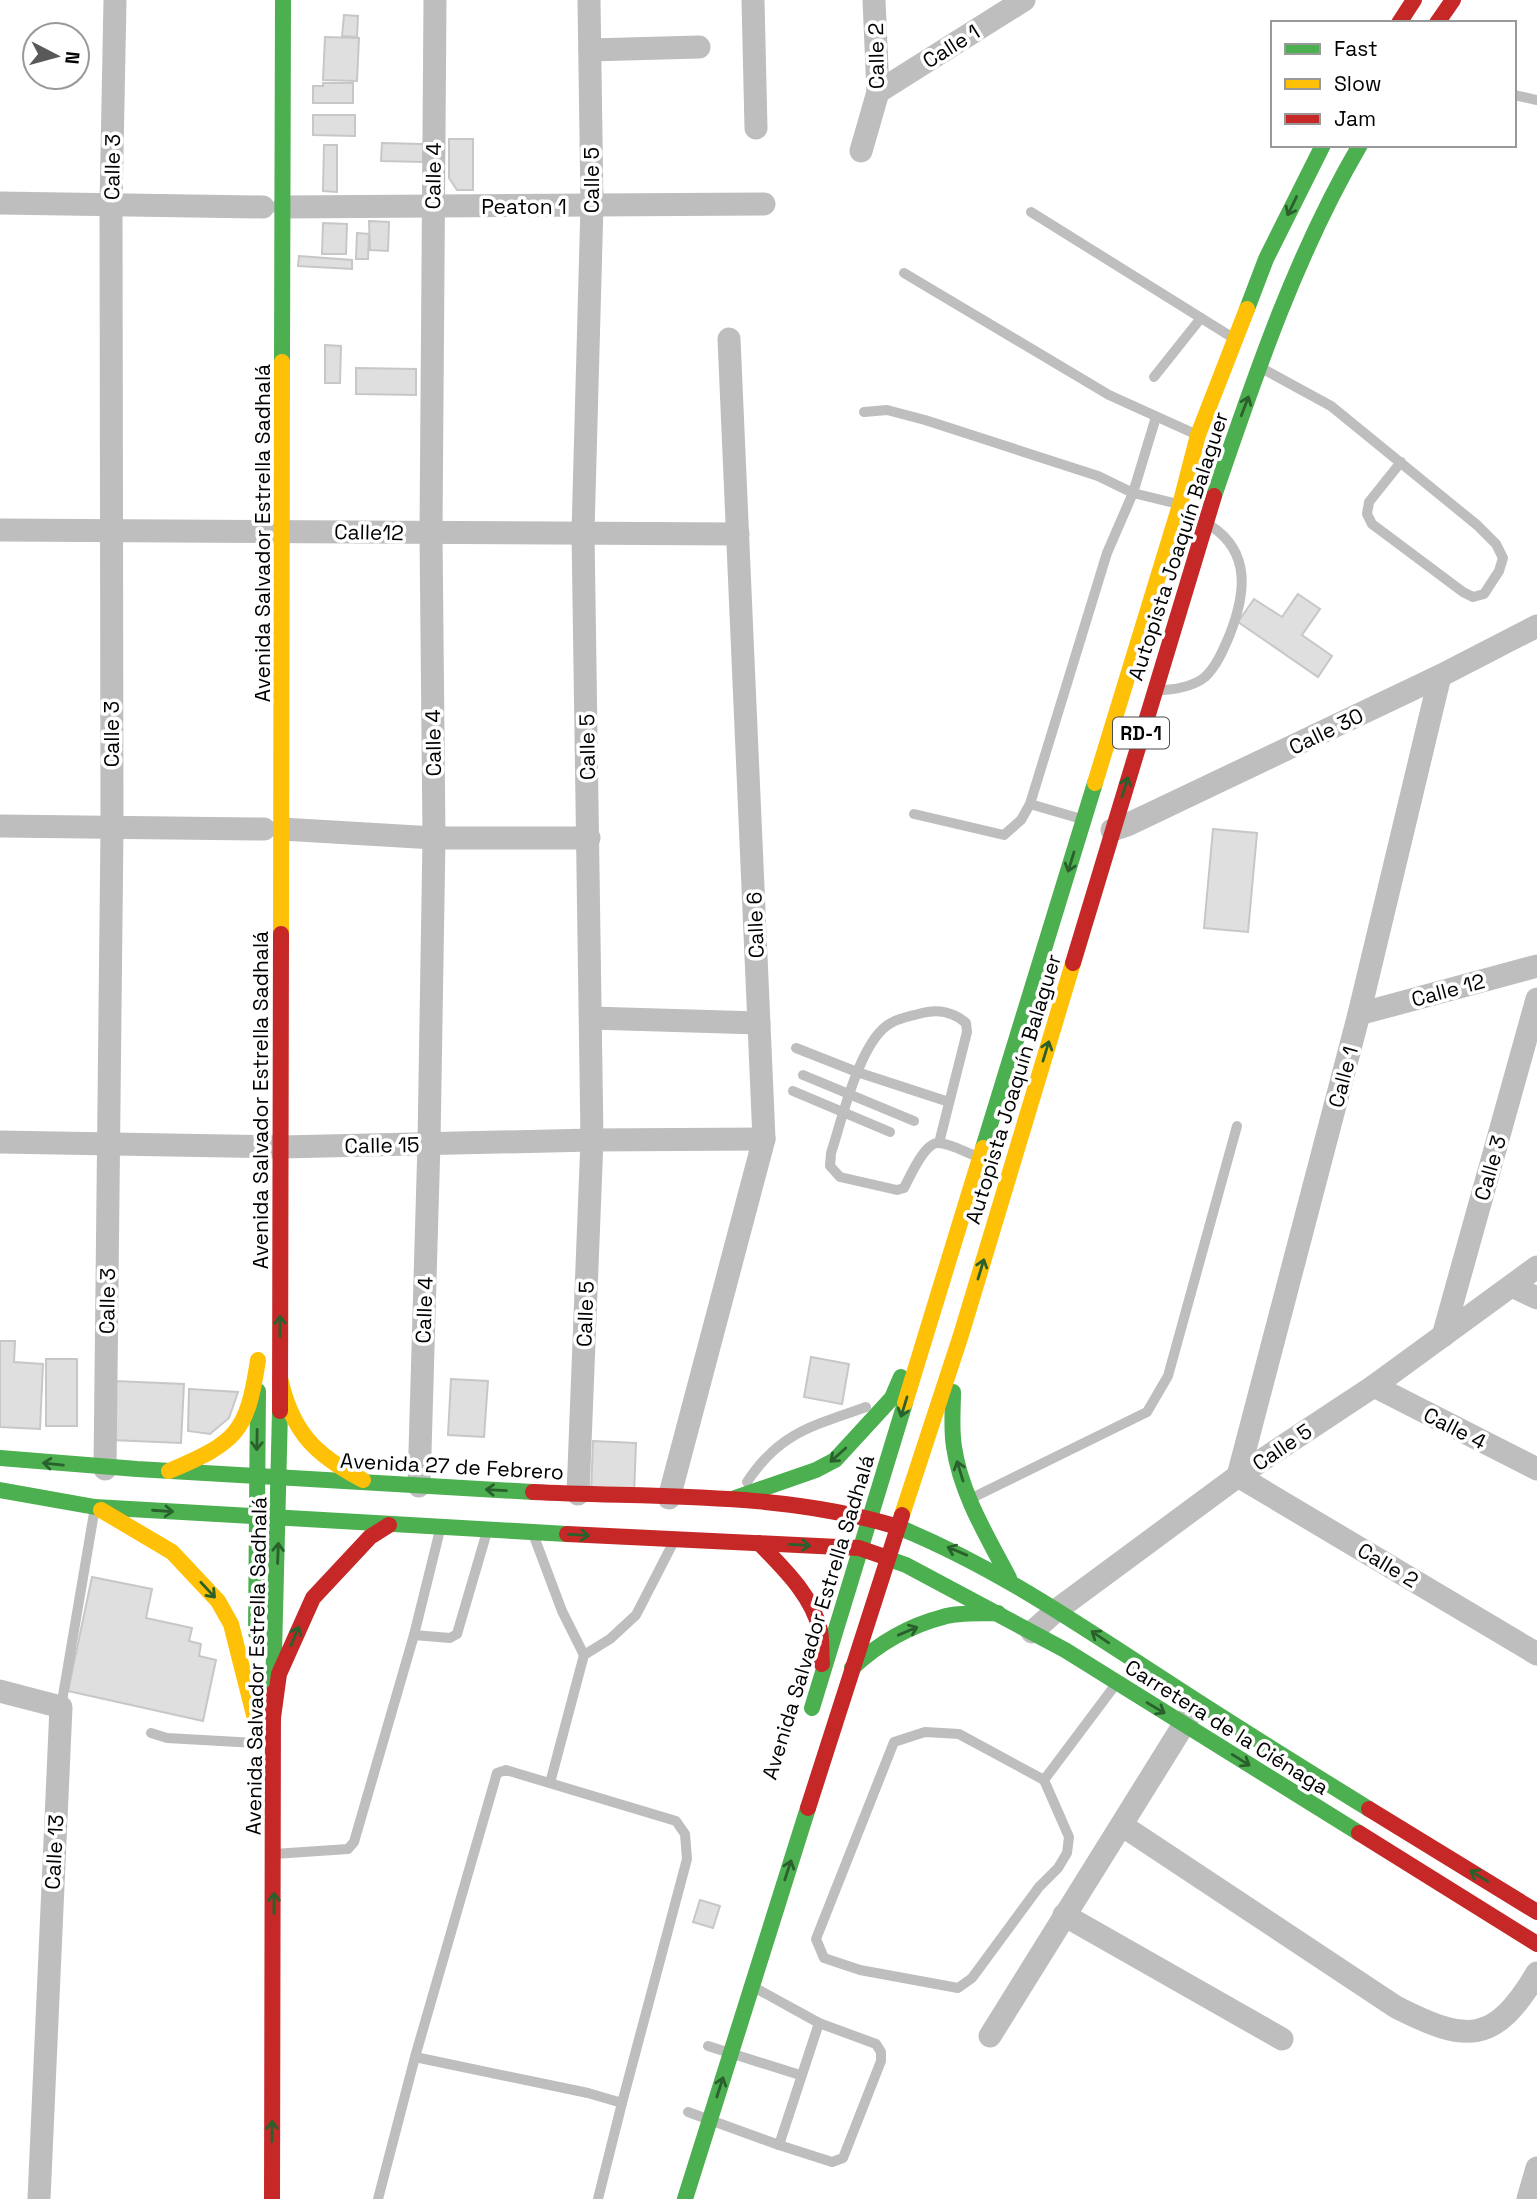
<svg xmlns="http://www.w3.org/2000/svg" width="1537" height="2199" font-family="'Space Grotesk',sans-serif">
  <style>
    .building { fill: #dfdfdf; stroke: #c7c7c7; stroke-width: 2 }
    .lines { fill: none; stroke-linecap: round; stroke-linejoin: round }
    .lane { stroke: #bebebe; stroke-width: 10 }
    .street { stroke: #bebebe; stroke-width: 23 }
    .fast { stroke: #4caf50; stroke-width: 16 }
    .slow { stroke: #ffc107; stroke-width: 16 }
    .jam { stroke: #c62828; stroke-width: 16 }
    .oneway { stroke: #2a602c }
    .labels { text-anchor: middle; dominant-baseline: central; stroke-width: 7; stroke-linejoin: round; paint-order: stroke }
    .shield { fill: #fff; stroke: #4c4c4c; stroke-width: 2 }
    .shield-label { font-size: 19px; font-weight: bold; fill: #000 }
    .street-label { font-size: 21px; fill: #000; stroke: #fff }
  </style>
  <rect width="100%" height="100%" fill="#fff"/>
  <g class="building">
    <path d="M344,15l14,1 -1,21 -15,-1z"/>
    <path d="M325,37l34,1 -2,43 -34,-1z"/>
    <path d="M323,83h30v20h-40v-17h10z"/>
    <path d="M313,115h42v21l-42,-1z"/>
    <path d="M449,139h24v51h-16l-8,-12z"/>
    <path d="M382,143l41,1v18l-42,-1z"/>
    <path d="M324,145h13v47l-14,-1z"/>
    <path d="M369,221l20,1 -1,29 -18,-1z"/>
    <path d="M323,223l24,1 -1,30h-24z"/>
    <path d="M357,233l12,1 -1,25h-12z"/>
    <path d="M299,256l53,4v9l-54,-3z"/>
    <path d="M325,345l16,1 -1,37h-15z"/>
    <path d="M356,368l60,1v26l-60,-1z"/>
    <path d="M1298,594l22,15 -18,26 30,21 -14,21 -80,-55 16,-23 28,18z"/>
    <path d="M1213,829l44,4 -9,99 -44,-4z"/>
    <path d="M0,1341h15l-1,21 29,2 -3,65 -40,-2z"/>
    <path d="M811,1357l38,7 -7,40 -38,-7z"/>
    <rect x="46" y="1359" width="31" height="67"/>
    <path d="M451,1379l37,2 -4,56 -36,-2z"/>
    <path d="M114,1381l70,3 -3,59 -70,-3z"/>
    <path d="M189,1389l49,3 -9,26 -19,16 -22,-3z"/>
    <path d="M593,1441l43,2 -2,52 -43,-2z"/>
    <path d="M92,1577l60,12 -6,29 46,10 -3,13 12,3 -2,12 17,4 -13,61 -135,-30z"/>
    <path d="M700,1900l20,6 -7,22 -20,-6z"/>
  </g>
  <g class="lines">
    <g class="lane">
      <path d="M1514,95l23,5"/>
      <path d="M1031,212l199,124"/>
      <path d="M904,273l205,122 84,38"/>
      <path d="M1265,370l66,36 146,119 19,19 7,14 -4,13 -15,23 -11,3 -10,-5 -91,-68 -5,-10 2,-12 32,-40"/>
      <path d="M1154,377l47,-59"/>
      <path d="M864,412l23,-2 38,10 173,56 35,17 23,-76"/>
      <path d="M1164,690c13,-1 30,-4 41,-13 12,-11 19,-29 25,-43 15,-39 22,-81 -19,-108"/>
      <path d="M1030,804l48,14"/>
      <path d="M914,814l90,21 17,-15 9,-16 77,-251 26,-60 41,10"/>
      <path d="M796,1048l61,24 92,30"/>
      <path d="M803,1075l111,46"/>
      <path d="M793,1091l97,41"/>
      <path d="M939,1143l28,-111 -1,-9c-12,-11 -28,-14 -44,-10 -10,3 -23,5 -31,10 -31,16 -49,97 -60,130l-1,13 10,11 57,13 7,-2c6,-11 20,-45 34,-45 11,0 27,9 38,13"/>
      <path d="M747,1482c33,-50 66,-56 119,-75"/>
      <path d="M974,1497l173,-85 21,-36 69,-250"/>
      <path d="M535,1539l27,72 22,44"/>
      <path d="M414,1635l36,3 7,-4 29,-99"/>
      <path d="M61,1707l33,-194"/>
      <path d="M925,1732l34,2 85,46 25,57 -2,16 -9,15 -19,19 -67,91 -14,10 -98,-18 -36,-12 -8,-19 78,-197z"/>
      <path d="M151,1733l16,5 89,5"/>
      <path d="M1044,1780l72,-96"/>
      <path d="M550,1783l34,-128 26,-16 26,-24 36,-70"/>
      <path d="M274,1854l74,-5 6,-7 60,-207 25,-101"/>
      <path d="M759,1990l60,33 57,21 5,8v9l-38,97 -11,4 -53,-17"/>
      <path d="M708,2046l92,29"/>
      <path d="M688,2112l91,33 40,-122"/>
      <path d="M378,2199l37,-142 173,36 34,10 65,-244 -2,-25 -9,-13 -170,-51 -9,3 -82,284"/>
      <path d="M598,2199l24,-96"/>
    </g>
    <g class="street">
      <path d="M753,0l3,128"/>
      <path d="M590,50l109,-3"/>
      <path d="M878,92l146,-92"/>
      <path d="M861,151l17,-59 -4,-92"/>
      <path d="M0,203l263,4"/>
      <path d="M284,207l480,-3"/>
      <path d="M0,530l738,4"/>
      <path d="M1440,676l-81,338 -121,462 299,178"/>
      <path d="M0,826l264,3"/>
      <path d="M282,829l152,9h155"/>
      <path d="M1112,830l15,-5 313,-149 97,-50"/>
      <path d="M1359,1014l178,-48"/>
      <path d="M591,1018l168,5"/>
      <path d="M0,1142l282,5 310,-7 172,-1"/>
      <path d="M1512,1286l25,12"/>
      <path d="M1443,1336l94,-337"/>
      <path d="M1374,1386l163,83"/>
      <path d="M105,1469l7,-640 -1,-624 4,-205"/>
      <path d="M419,1486l10,-343 5,-305 -3,-305 4,-533"/>
      <path d="M578,1494l14,-354 -9,-608 9,-327 -3,-205"/>
      <path d="M669,1498l95,-359 -35,-800"/>
      <path d="M1032,1632l26,-23 180,-133 136,-90 163,-119"/>
      <path d="M0,1691l61,16 -22,492"/>
      <path d="M1123,1826l273,181c71,36 98,38 141,-34"/>
      <path d="M1064,1915l218,124"/>
      <path d="M990,2036l201,-323"/>
      <path d="M1528,2199l9,-31"/>
    </g>
    <g class="fast">
      <path d="M1247,309l19,-50 57,-114"/>
      <path d="M282,362l1,-362"/>
      <path d="M1214,496c41,-120 82,-242 146,-351"/>
      <path d="M983,1148l112,-365"/>
      <path d="M953,1392c0,18 -2,37 1,55 7,47 33,89 55,131"/>
      <path d="M0,1458l137,11 396,23"/>
      <path d="M0,1490l95,17 472,27"/>
      <path d="M735,1498l81,-28 19,-10 57,-62 9,-21"/>
      <path d="M898,1527c98,40 180,97 268,154 67,44 135,86 203,128"/>
      <path d="M889,1559l17,6 159,85 294,183"/>
      <path d="M256,1633l2,-242"/>
      <path d="M852,1668c26,-24 56,-42 91,-51 17,-5 37,-3 55,-4"/>
      <path d="M273,1693l7,-282"/>
      <path d="M812,1708l93,-305"/>
      <path d="M685,2199l123,-391"/>
    </g>
    <g class="slow">
      <path d="M1095,783l85,-278 18,-70 49,-126"/>
      <path d="M281,934l1,-572"/>
      <path d="M280,1378c12,54 35,77 83,102"/>
      <path d="M905,1403l78,-255"/>
      <path d="M169,1471c68,-29 78,-38 89,-111"/>
      <path d="M101,1510l71,42 46,49 13,23 25,99"/>
      <path d="M902,1515l59,-180 112,-372"/>
    </g>
    <g class="jam">
      <path d="M1399,23l15,-23"/>
      <path d="M1437,23l16,-23"/>
      <path d="M1073,963l141,-467"/>
      <path d="M280,1411l1,-477"/>
      <path d="M533,1492c123,6 246,-1 365,35"/>
      <path d="M567,1534l292,14 29,10"/>
      <path d="M759,1543c24,25 53,52 61,87 2,11 1,23 2,34"/>
      <path d="M272,1725l7,-51 34,-76 57,-61 19,-12"/>
      <path d="M808,1808l94,-293"/>
      <path d="M1369,1809l168,103"/>
      <path d="M1359,1833l178,111"/>
      <path d="M272,2199l1,-506"/>
    </g>
  </g>
  <defs><path id="oneway-shaft" d="M-6 0H5M1.5-3L5.5 0L1.5 3" fill="none" stroke-width="1.6" stroke-linecap="round" stroke-linejoin="round" transform="scale(1.75)"/></defs>
  <g class="oneway">
    <use href="#oneway-shaft" transform="translate(1292 206) rotate(116)"/>
    <use href="#oneway-shaft" transform="translate(1245 406) rotate(-69)"/>
    <use href="#oneway-shaft" transform="translate(1125 787) rotate(-73)"/>
    <use href="#oneway-shaft" transform="translate(1071 862) rotate(107)"/>
    <use href="#oneway-shaft" transform="translate(1046 1051) rotate(-73)"/>
    <use href="#oneway-shaft" transform="translate(981 1269) rotate(-73)"/>
    <use href="#oneway-shaft" transform="translate(280 1326) rotate(-90)"/>
    <use href="#oneway-shaft" transform="translate(904 1407) rotate(107)"/>
    <use href="#oneway-shaft" transform="translate(257 1440) rotate(91)"/>
    <use href="#oneway-shaft" transform="translate(838 1455) rotate(138)"/>
    <use href="#oneway-shaft" transform="translate(53 1464) rotate(-174)"/>
    <use href="#oneway-shaft" transform="translate(960 1471) rotate(-107)"/>
    <use href="#oneway-shaft" transform="translate(496 1490) rotate(-177)"/>
    <use href="#oneway-shaft" transform="translate(163 1511) rotate(4)"/>
    <use href="#oneway-shaft" transform="translate(579 1535) rotate(3)"/>
    <use href="#oneway-shaft" transform="translate(800 1545) rotate(3)"/>
    <use href="#oneway-shaft" transform="translate(957 1551) rotate(-157)"/>
    <use href="#oneway-shaft" transform="translate(278 1553) rotate(-88)"/>
    <use href="#oneway-shaft" transform="translate(208 1590) rotate(47)"/>
    <use href="#oneway-shaft" transform="translate(908 1631) rotate(-23)"/>
    <use href="#oneway-shaft" transform="translate(295 1636) rotate(-67)"/>
    <use href="#oneway-shaft" transform="translate(1100 1637) rotate(-146)"/>
    <use href="#oneway-shaft" transform="translate(1156 1708) rotate(31)"/>
    <use href="#oneway-shaft" transform="translate(1241 1760) rotate(32)"/>
    <use href="#oneway-shaft" transform="translate(788 1870) rotate(-72)"/>
    <use href="#oneway-shaft" transform="translate(1479 1876) rotate(-148)"/>
    <use href="#oneway-shaft" transform="translate(274 1903) rotate(-90)"/>
    <use href="#oneway-shaft" transform="translate(720 2087) rotate(-72)"/>
    <use href="#oneway-shaft" transform="translate(272 2131) rotate(-90)"/>
  </g>
  <g class="labels">
    <rect class="shield" x="1113" y="717.5" width="56" height="31" rx="5"/>
    <g class="shield-label">
      <text x="1141" y="733">RD-1</text>
    </g>
    <g class="street-label">
      <text transform="translate(951 46) rotate(-32)">Calle 1</text>
      <text transform="translate(876 56) rotate(-91)">Calle 2</text>
      <text transform="translate(112 167) rotate(-89)">Calle 3</text>
      <text transform="translate(433 176) rotate(-89)">Calle 4</text>
      <text transform="translate(591 180) rotate(-90)">Calle 5</text>
      <text x="524" y="206">Peaton 1</text>
      <text transform="translate(369 532) rotate(1)">Calle12</text>
      <text transform="translate(262 533) rotate(-90)">Avenida Salvador Estrella Sadhalá</text>
      <text transform="translate(1178 546) rotate(-72)">Autopista Joaquín Balaguer</text>
      <text transform="translate(1326 731) rotate(-26)">Calle 30</text>
      <text transform="translate(111 734) rotate(-90)">Calle 3</text>
      <text transform="translate(433 743) rotate(-91)">Calle 4</text>
      <text transform="translate(587 747) rotate(-91)">Calle 5</text>
      <text transform="translate(755 925) rotate(-92)">Calle 6</text>
      <text transform="translate(1448 990) rotate(-15)">Calle 12</text>
      <text transform="translate(1343 1077) rotate(-75)">Calle 1</text>
      <text transform="translate(1013 1089) rotate(-73)">Autopista Joaquín Balaguer</text>
      <text transform="translate(260 1100) rotate(-90)">Avenida Salvador Estrella Sadhalá</text>
      <text transform="translate(382 1145) rotate(-1)">Calle 15</text>
      <text transform="translate(1490 1168) rotate(-74)">Calle 3</text>
      <text transform="translate(107 1301) rotate(-89)">Calle 3</text>
      <text transform="translate(424 1310) rotate(-88)">Calle 4</text>
      <text transform="translate(585 1314) rotate(-88)">Calle 5</text>
      <text transform="translate(1455 1428) rotate(27)">Calle 4</text>
      <text transform="translate(1282 1447) rotate(-34)">Calle 5</text>
      <text transform="translate(452 1466) rotate(3)">Avenida 27 de Febrero</text>
      <text transform="translate(1388 1565) rotate(31)">Calle 2</text>
      <text transform="translate(818 1617) rotate(-73)">Avenida Salvador Estrella Sadhalá</text>
      <text transform="translate(256 1666) rotate(-89)">Avenida Salvador Estrella Sadhalá</text>
      <text transform="translate(1227 1727) rotate(32)">Carretera de la Ciénaga</text>
      <text transform="translate(54 1852) rotate(-87)">Calle 13</text>
    </g>
  </g>
  <rect x="1271" y="21" width="245" height="126" fill="#ffffff" stroke="#999999" stroke-width="2"/>
  <rect x="1285" y="44" width="35" height="10" fill="#4caf50" stroke="#999999" stroke-width="2"/>
  <text x="1334" y="56" font-size="21" fill="#000000">Fast</text>
  <rect x="1285" y="79" width="35" height="10" fill="#ffc107" stroke="#999999" stroke-width="2"/>
  <text x="1334" y="91" font-size="21" fill="#000000">Slow</text>
  <rect x="1285" y="114" width="35" height="10" fill="#c62828" stroke="#999999" stroke-width="2"/>
  <text x="1334" y="126" font-size="21" fill="#000000">Jam</text>
  <g transform="translate(56 56) rotate(96)"><circle r="33" fill="#ffffff" stroke="#999999" stroke-width="2"/>
  <path d="M0-5L12 26L0 18L-12 26Z" fill="#595959"/>
  <text y="-10" font-size="19" font-weight="bold" text-anchor="middle" fill="#000000">N</text>
  </g>
</svg>
